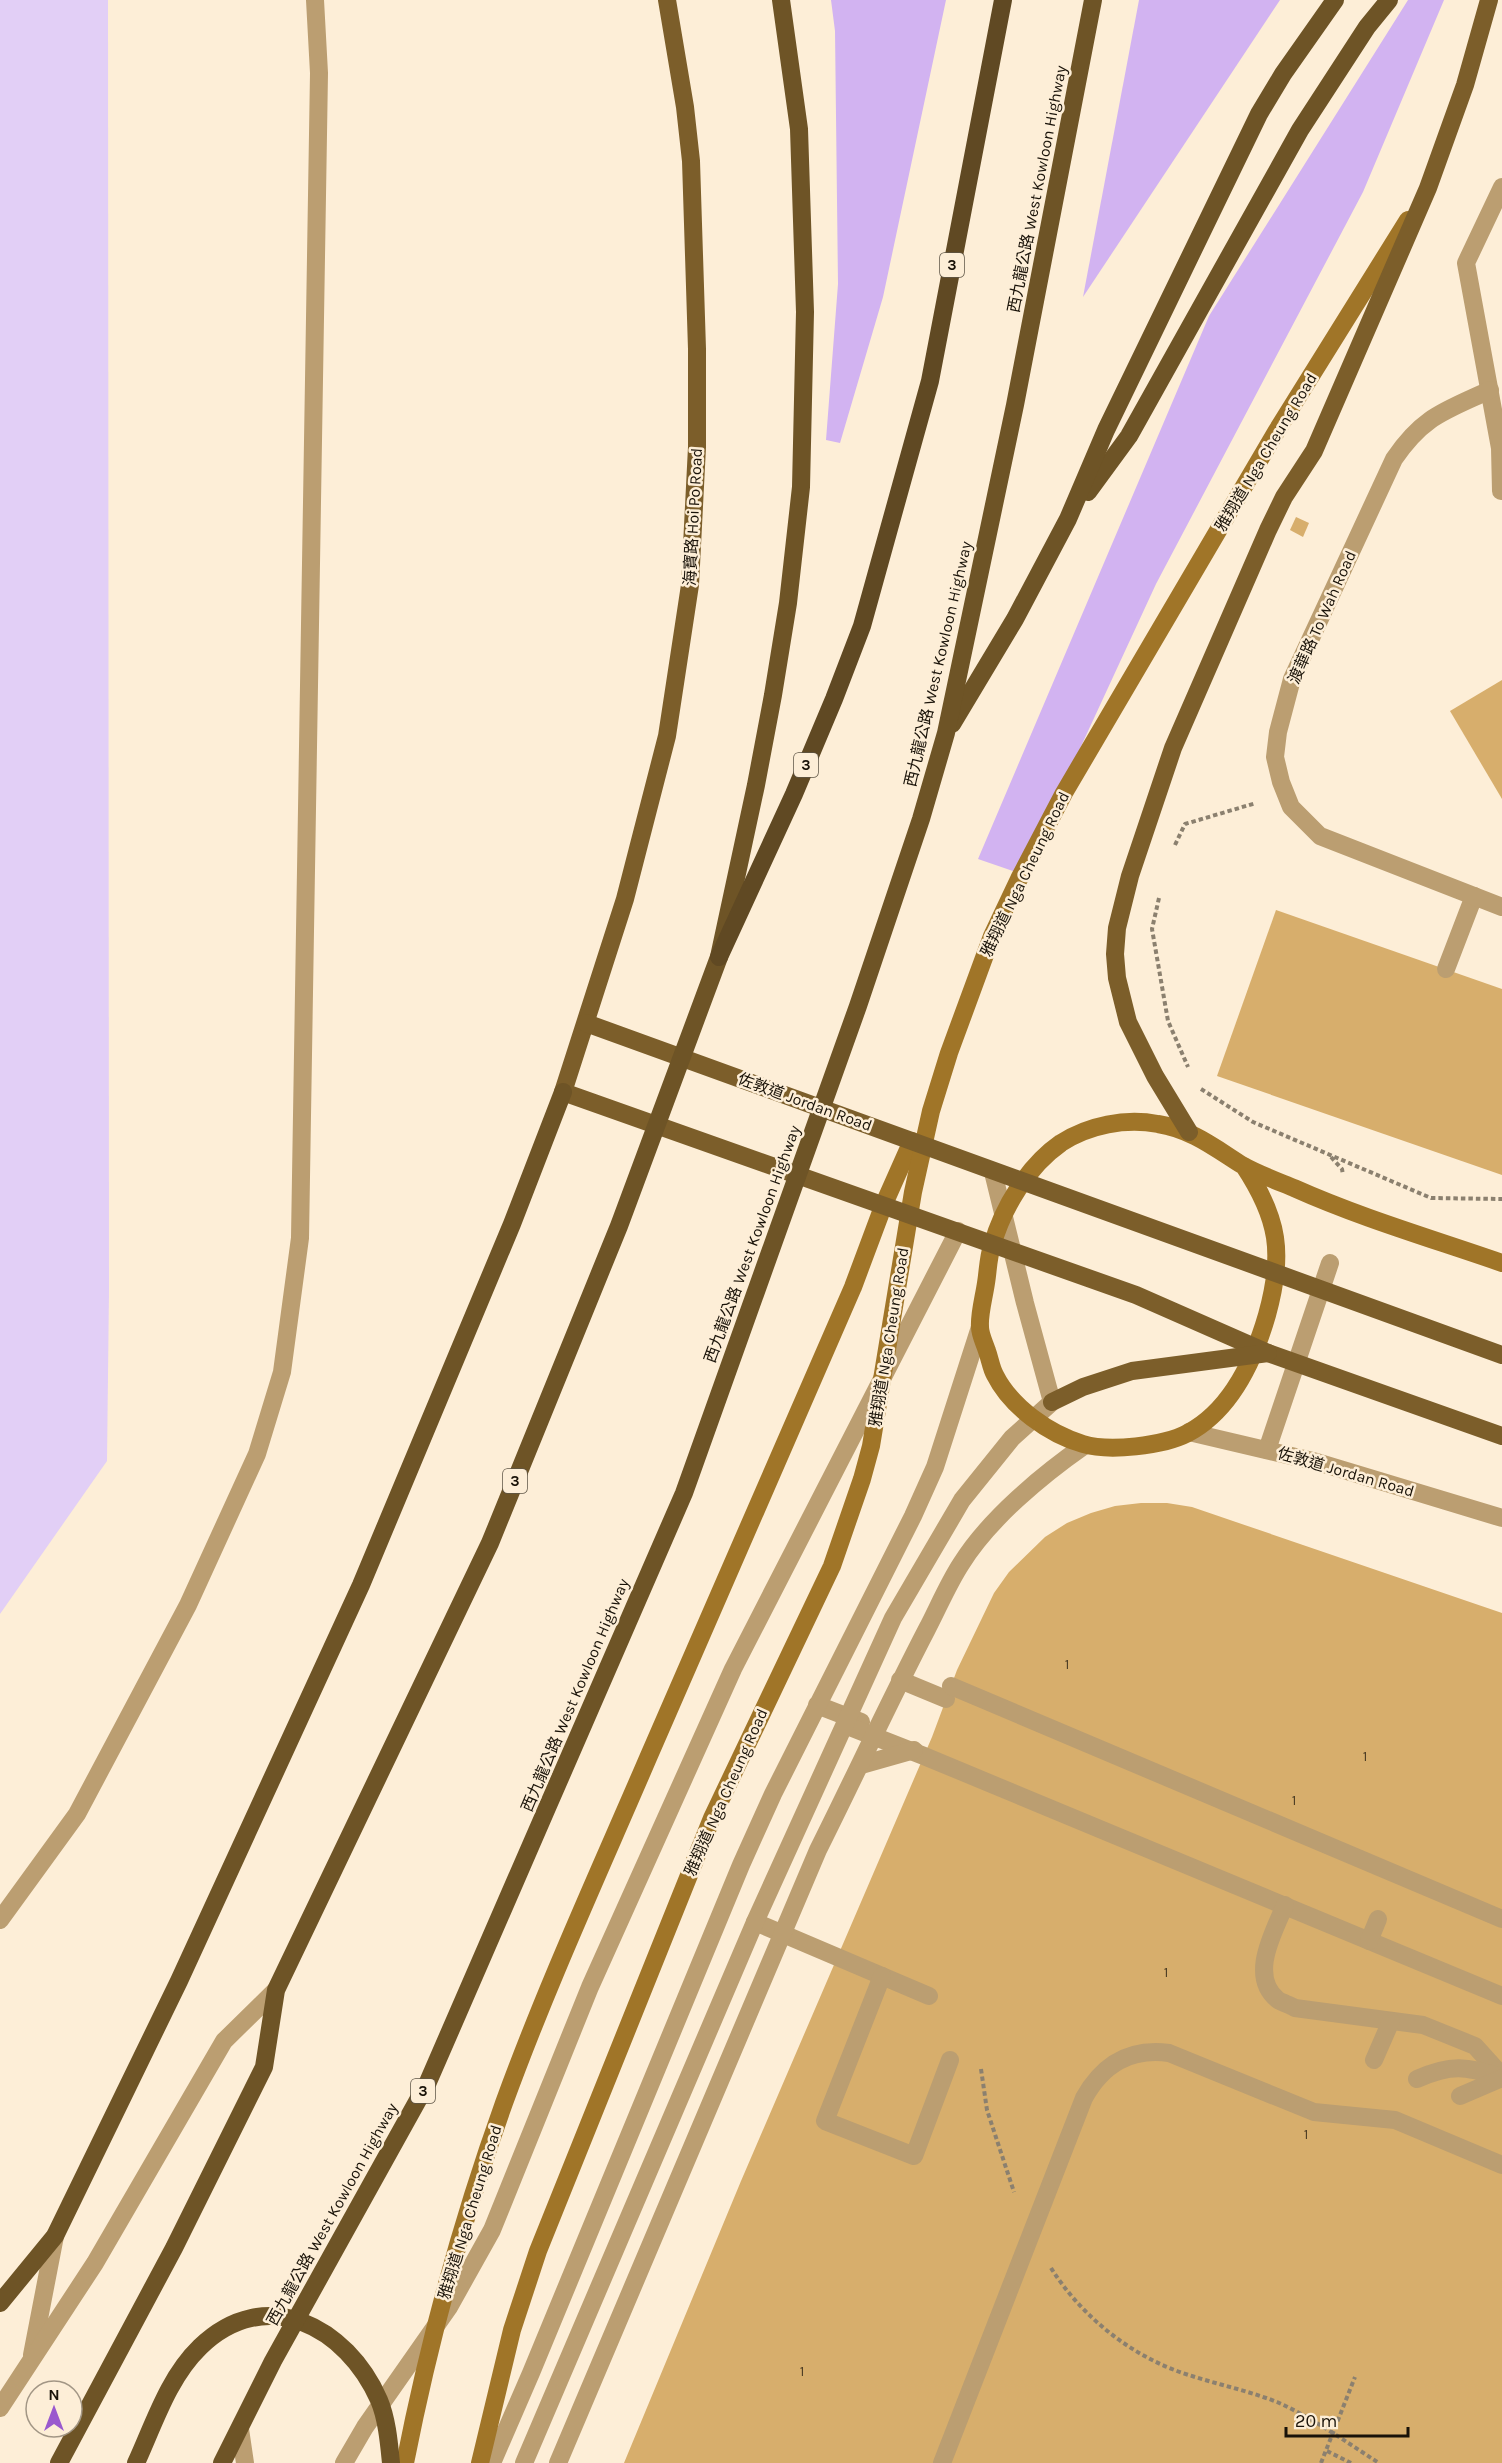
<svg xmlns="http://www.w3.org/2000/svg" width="1502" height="2463" font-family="Karla,'Noto Sans TC',sans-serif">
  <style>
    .green { fill: #d2b3f1 }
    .water { fill: #e2cff6 }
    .building { fill: #d7ae6c }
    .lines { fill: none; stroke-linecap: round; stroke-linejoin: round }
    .path { stroke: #8b806f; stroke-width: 4; stroke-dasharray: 4.5 3; stroke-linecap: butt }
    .service { stroke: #bb9e71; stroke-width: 18 }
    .minor { stroke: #bb9e71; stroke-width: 18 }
    .tertiary { stroke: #bb9e71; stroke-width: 18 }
    .secondary { stroke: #a07528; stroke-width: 18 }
    .primary { stroke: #7c5e2a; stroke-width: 18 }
    .trunk { stroke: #6e5426; stroke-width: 18 }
    .motorway { stroke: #604923; stroke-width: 18 }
    .labels { text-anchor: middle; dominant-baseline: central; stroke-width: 5; stroke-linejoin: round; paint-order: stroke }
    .number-label { font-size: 14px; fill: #493a22 }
    .shield { fill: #fdeed7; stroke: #5e5547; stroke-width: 1.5 }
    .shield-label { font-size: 15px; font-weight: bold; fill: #1a1309 }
    .street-label { font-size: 16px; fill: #1a1309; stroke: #fdeed7 }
  </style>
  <rect width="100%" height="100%" fill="#fdeed7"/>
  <g class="green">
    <path d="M831,0h115l-63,297 -43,146 -14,-3 12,-156 -3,-253z"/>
    <path d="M1139,0h141l-197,297z"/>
    <path d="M1408,0h36l-81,192 -207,392 -134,290 -44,-15 231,-543z"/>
  </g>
  <path class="water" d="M0,0h108l1,1290 -2,171 -107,153z"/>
  <g class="building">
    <path d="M1296,517l13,6 -6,14 -13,-7z"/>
    <path d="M1502,680v119l-52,-88z"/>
    <path d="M1276,910l226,79v186l-285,-99z"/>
    <path d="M1141,1503h26l25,4 310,106v850h-878l117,-282 191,-444 25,-67 37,-77 15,-21 36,-35 22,-14 24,-10 24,-7z"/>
  </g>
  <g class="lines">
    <g class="path">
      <path d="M1175,845l10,-21 71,-21"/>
      <path d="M1159,898l-7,31 16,92 20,46"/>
      <path d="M1201,1089l52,33 178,76 71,1"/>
      <path d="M1331,1157l11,12 1,6"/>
      <path d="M981,2069l6,41 27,82"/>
      <path d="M1051,2268c29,46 75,84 126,103 33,12 67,18 100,31 36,16 69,40 102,61"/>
      <path d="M1327,2451l24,12"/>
      <path d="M1321,2463l34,-86"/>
    </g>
    <g class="service">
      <path d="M1501,491l-1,-43 -34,-185 36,-76"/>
      <path d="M1446,969l28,-73"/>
      <path d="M1267,1450l63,-187"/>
      <path d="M900,1680l46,19"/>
      <path d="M951,1686l551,233"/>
      <path d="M817,1705l44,17"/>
      <path d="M845,1725l79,31 578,240"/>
      <path d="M861,1765l53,-15"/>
      <path d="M1285,1905c-11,27 -37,71 -7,95 5,3 12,5 17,8l128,17 52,21 27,30"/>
      <path d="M0,1920l77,-106 111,-209 69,-151 25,-82 18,-134 19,-1165 -4,-73"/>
      <path d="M755,1922l174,74"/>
      <path d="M1369,1941l9,-22"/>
      <path d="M882,1976l-57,145 89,35 36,-96"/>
      <path d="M1374,2060l17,-39"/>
      <path d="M1417,2079c36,-16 49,-12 85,-2"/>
      <path d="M1460,2096l42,-18"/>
      <path d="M32,2355l23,-119"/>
      <path d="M0,2408l95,-145 129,-222 52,-51"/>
      <path d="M240,2429l5,34"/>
      <path d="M344,2463l21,-36 84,-120 43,-77 98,-243 143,-318 225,-438"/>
      <path d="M942,2463l142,-365c19,-34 46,-50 85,-45l145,59 81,8 107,45"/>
    </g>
    <path class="minor" d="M1490,390c-45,21 -67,26 -96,69l-102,220 -14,53 -3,25 6,25 10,25 29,29 182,71"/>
    <g class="tertiary">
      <path d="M1189,1432l128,30 185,56"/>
      <path d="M492,2463l39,-90 210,-508 32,-71 140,-278 22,-49 45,-140"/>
      <path d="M524,2463l231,-541 138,-304 69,-118 50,-62 40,-36 -27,-99 -32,-131"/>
      <path d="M558,2463l260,-613c37,-74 71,-148 109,-221 11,-21 21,-45 34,-65 28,-45 81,-89 124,-119"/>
    </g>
    <g class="secondary">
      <path d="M1244,1166c35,53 40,88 23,149 -13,45 -36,95 -79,118 -25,13 -79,19 -105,11 -34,-10 -72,-37 -88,-69 -4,-7 -5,-16 -8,-24 -2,-7 -7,-16 -7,-24 -1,-13 4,-30 6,-44 2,-12 2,-25 6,-37 11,-39 36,-80 69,-103 28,-18 64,-25 97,-19 33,5 57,24 84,41 16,9 35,16 52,23 67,30 139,51 208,75"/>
      <path d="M405,2463c24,-122 57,-243 99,-360 43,-118 95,-231 144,-345 69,-157 137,-314 205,-471l31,-83 28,-63"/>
      <path d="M480,2463l32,-133 26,-79 174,-433 120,-252 30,-87 9,-33 42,-254 18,-81 18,-58 43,-117 27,-57 45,-86 212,-361 132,-212"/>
    </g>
    <g class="primary">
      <path d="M667,0l18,107 6,54 6,188v98l-7,138 -23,151 -42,163 -62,193 573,203 132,58 234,83"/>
      <path d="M586,1023l916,332"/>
      <path d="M1189,1132l-34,-56 -27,-54 -11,-44 -2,-24 2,-26 13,-52 43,-128 95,-218 16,-33 30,-46 114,-263 37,-103 24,-85"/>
      <path d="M1052,1402l31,-15 49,-16 136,-18"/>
    </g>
    <g class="trunk">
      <path d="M1088,492l41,-56 171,-306 67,-103 22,-27"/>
      <path d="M952,724l63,-105 53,-100 38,-89 153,-316 24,-40 52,-74"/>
      <path d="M0,2303l55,-67 124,-255 182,-396 151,-361 51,-132"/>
      <path d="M59,2463l115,-215 90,-181 12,-77 214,-447 129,-317 100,-269 37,-172 17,-90 15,-92 13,-116 4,-175 -6,-183 -18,-129"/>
      <path d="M136,2463c18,-39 32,-85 64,-116 66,-64 147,-20 179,53 8,19 10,43 12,63"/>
      <path d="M222,2463l51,-102 155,-279 119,-274 137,-315 174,-487 63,-187 25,-86 69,-328 78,-405"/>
    </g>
    <path class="motorway" d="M719,957l75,-163 40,-95 28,-73 68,-245 73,-381"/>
  </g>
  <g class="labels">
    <g class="number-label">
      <text x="1067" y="1664">1</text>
      <text x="1365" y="1756">1</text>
      <text x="1294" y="1800">1</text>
      <text x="1166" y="1972">1</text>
      <text x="1306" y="2134">1</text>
      <text x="802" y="2371">1</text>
    </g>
    <g class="shield">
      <rect x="940" y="253" width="24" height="24" rx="4.5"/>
      <rect x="794" y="753" width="24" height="24" rx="4.5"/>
      <rect x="503" y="1469" width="24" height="24" rx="4.5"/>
      <rect x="411" y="2079" width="24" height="24" rx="4.5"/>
    </g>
    <g class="shield-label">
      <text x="952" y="265">3</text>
      <text x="806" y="765">3</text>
      <text x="515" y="1481">3</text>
      <text x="423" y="2091">3</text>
    </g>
    <g class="street-label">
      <text transform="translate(1037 189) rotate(-79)">西九龍公路 West Kowloon Highway</text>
      <text transform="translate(1266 452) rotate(-59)">雅翔道 Nga Cheung Road</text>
      <text transform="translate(693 517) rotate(-87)">海寶路 Hoi Po Road</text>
      <text transform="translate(1322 617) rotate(-66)">渡華路 To Wah Road</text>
      <text transform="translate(938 664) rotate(-77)">西九龍公路 West Kowloon Highway</text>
      <text transform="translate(1025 874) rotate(-64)">雅翔道 Nga Cheung Road</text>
      <text transform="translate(805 1102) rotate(20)">佐敦道 Jordan Road</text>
      <text transform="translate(752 1244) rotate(-70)">西九龍公路 West Kowloon Highway</text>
      <text transform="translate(889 1337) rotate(-81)">雅翔道 Nga Cheung Road</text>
      <text transform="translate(1346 1472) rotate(16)">佐敦道 Jordan Road</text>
      <text transform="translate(575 1695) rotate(-67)">西九龍公路 West Kowloon Highway</text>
      <text transform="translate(726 1792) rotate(-66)">雅翔道 Nga Cheung Road</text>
      <text transform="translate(470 2212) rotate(-73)">雅翔道 Nga Cheung Road</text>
      <text transform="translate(332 2214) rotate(-61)">西九龍公路 West Kowloon Highway</text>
    </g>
  </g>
  <g transform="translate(54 2409)"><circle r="28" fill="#fdeed7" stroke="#a29685" stroke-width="1.5"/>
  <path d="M0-4.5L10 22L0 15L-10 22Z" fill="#9a59ce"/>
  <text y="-9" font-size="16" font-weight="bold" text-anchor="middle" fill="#1a1309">N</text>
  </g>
  <path d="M1286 2427v9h122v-9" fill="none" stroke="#1a1309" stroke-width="3"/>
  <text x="1295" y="2427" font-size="18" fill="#1a1309" stroke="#fdeed7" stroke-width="4.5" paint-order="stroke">20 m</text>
</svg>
